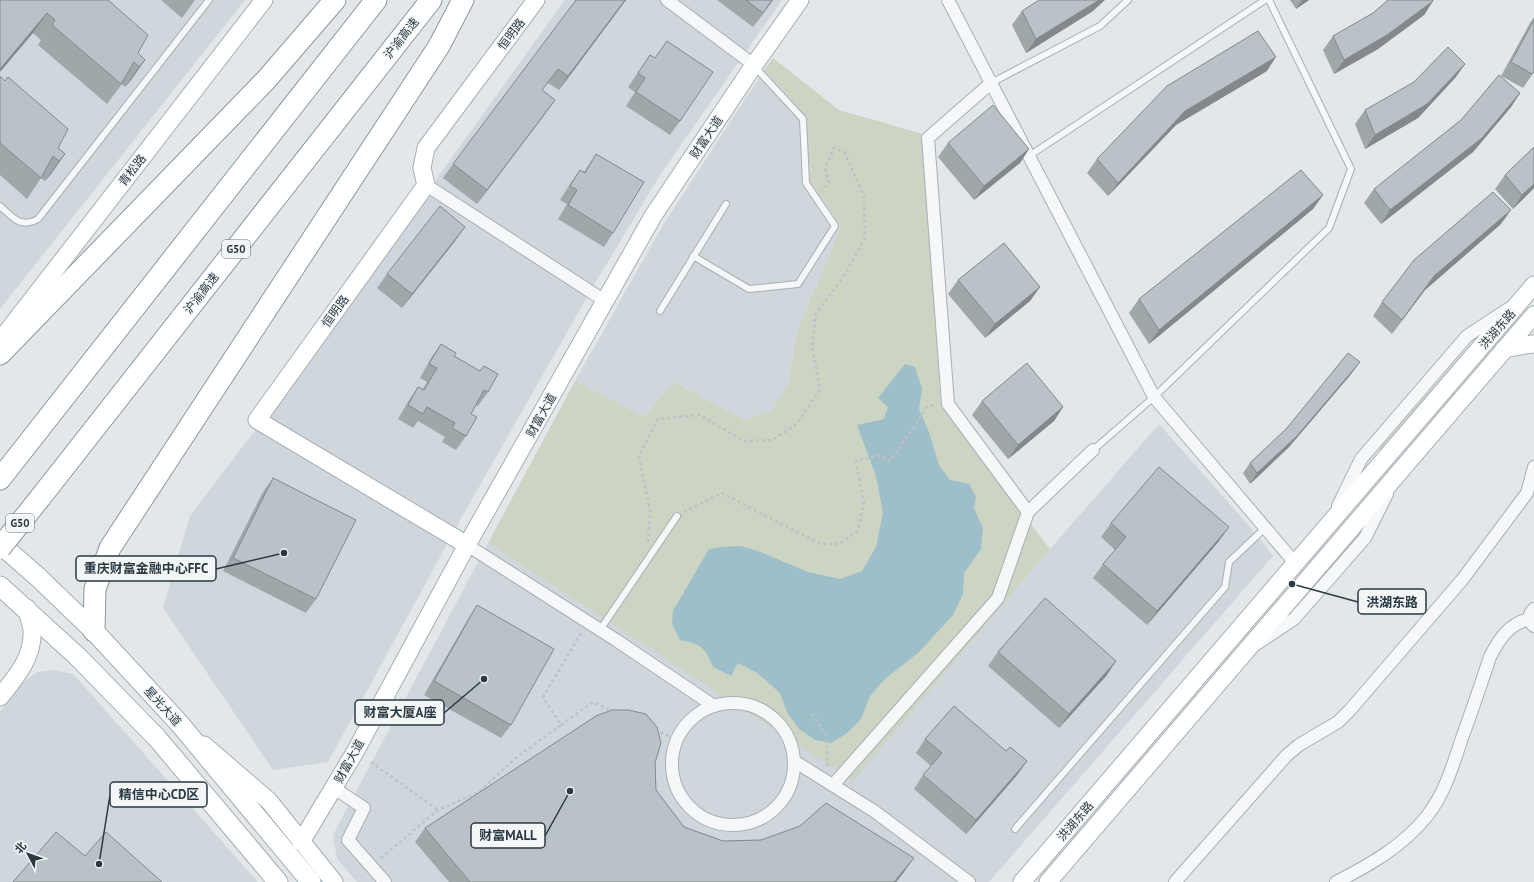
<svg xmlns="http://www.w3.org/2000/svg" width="1534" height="882" font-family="'PT Sans','Noto Sans SC',sans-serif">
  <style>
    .built { fill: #d0d7dc }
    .green { fill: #ccd4c3 }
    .water { fill: #9ebec9 }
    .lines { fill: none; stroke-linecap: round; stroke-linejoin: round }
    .lane-casing { stroke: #a7afb4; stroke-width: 8 }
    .street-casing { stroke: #a7afb4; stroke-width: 14 }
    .secondary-casing { stroke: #a7afb4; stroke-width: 19 }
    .primary-casing { stroke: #a2afb5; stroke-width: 21 }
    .highway-casing { stroke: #8a99a0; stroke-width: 23 }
    .path { stroke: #bcc2c5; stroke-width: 2.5; stroke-dasharray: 3 3; stroke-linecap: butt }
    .lane { stroke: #f5f7f8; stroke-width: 6 }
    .street { stroke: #f5f7f8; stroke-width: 12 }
    .secondary { stroke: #fff; stroke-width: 17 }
    .primary { stroke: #fff; stroke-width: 19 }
    .highway { stroke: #fff; stroke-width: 21 }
    .highway-bridge-casing { stroke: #8a99a0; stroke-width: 23; stroke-linecap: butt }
    .highway-bridge { stroke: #fff; stroke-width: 21 }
    .wall { fill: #9fa7ab }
    .shaded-wall { fill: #82888b }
    .building { fill: #b9c2c7; stroke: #82888b }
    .labels { text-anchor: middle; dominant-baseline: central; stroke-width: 3; stroke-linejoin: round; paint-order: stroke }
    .shield { fill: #f2f6f7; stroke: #667278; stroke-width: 1 }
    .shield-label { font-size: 11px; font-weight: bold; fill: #2a3942 }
    .street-label { font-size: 12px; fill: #2a3942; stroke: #f2f6f7 }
    .leader { fill: none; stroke: #2a3942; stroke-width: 1.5 }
    .callout-dot { fill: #2a3942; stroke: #f2f6f7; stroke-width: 1.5 }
    .callout { fill: #f2f6f7; stroke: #2a3942; stroke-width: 1.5 }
    .callout-label { font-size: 13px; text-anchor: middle; font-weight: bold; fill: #2a3942 }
  </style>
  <rect width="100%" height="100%" fill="#e2e7ea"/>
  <g class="built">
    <path d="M0,0h245l-245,309z"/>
    <path d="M565,0h217l-122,175 -69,115 -129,227 -134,245 -55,8 -110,-162 27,-92 82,-108z"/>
    <path d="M764,70l42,46 4,64 31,47 -45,107 -8,51 -16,25 -28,10 -70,-38 -30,35 -69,-36 88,-156z"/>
    <path d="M1159,424l98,111 16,21 -284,326h-632l-20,-23 -4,-24 155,-292 365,237 197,-231z"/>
    <path d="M54,670l19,4 185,208h-258v-170l24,-31 14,-9z"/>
  </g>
  <g class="green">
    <path d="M773,58l66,52 84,24 18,273 109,142 -197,232 -365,-238 87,-162 69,36 30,-35 70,38 28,-10 16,-25 8,-51 45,-107 -31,-47 -4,-64 -42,-46z"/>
    <path d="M1462,354l4,3 -83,95 -4,-3z"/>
    <path d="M1354,534l4,3 -54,63 -4,-4z"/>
  </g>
  <path class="water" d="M905,364l10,3 7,22 -3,20 10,23 10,33 11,15 19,4 7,13 -2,11 9,20 -2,21 -17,24 -1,21 -10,21 -35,38 -32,25 -16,18 -9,23 -15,15 -15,9 -16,-3 -16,-11 -12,-17 -7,-19 -23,-20 -19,-10 -7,13 -18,-9c-8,-20 -12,-23 -33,-27l-8,-16 1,-13 36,-62 12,-2 19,-1 18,5 50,21 32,7 22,-8 14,-24 7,-34 -7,-37 -19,-51 27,-6 4,-12 -10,-9z"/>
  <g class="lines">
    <defs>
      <g id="lane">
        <path d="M991,83l109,-57 28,-26"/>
        <path d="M1029,156l236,-156"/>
        <path d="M0,206c13,11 20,23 38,13l171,-219"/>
        <path d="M693,256l56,33 49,-5 37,-58 -29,-43 -3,-64 -48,-52"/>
        <path d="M660,311l66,-107"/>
        <path d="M1093,450l61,-53 175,-169 22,-59 -82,-169"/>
        <path d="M600,630l77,-114"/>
        <path d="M1015,829l210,-242 4,-25 36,-34"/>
      </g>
      <g id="street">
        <path d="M667,0l87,65"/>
        <path d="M948,0l206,397 141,166"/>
        <path d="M991,83l-63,55 20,266 80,108"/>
        <path d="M426,185l179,116"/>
        <path d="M1338,506l23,-47 106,-123 41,-27"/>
        <path d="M467,545l149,95 98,66"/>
        <path d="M1534,609c-6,5 -6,12 0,17"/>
        <path d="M1258,643l36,-24 71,-81 22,-44"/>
        <circle cx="733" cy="764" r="61"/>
        <path d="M794,761l80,50 95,71"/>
        <path d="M833,785l165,-187 30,-86 65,-62"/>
        <path d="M334,788l30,20 -16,32 37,42"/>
        <path d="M1175,882l112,-127 12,-10 39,-23 12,-12 112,-130 65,-87 7,-26"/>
        <path d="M1336,882c34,-17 67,-36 91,-66 18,-23 26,-51 35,-78 10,-27 19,-54 28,-81 9,-18 19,-33 39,-38"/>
      </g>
      <g id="secondary">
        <path d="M0,341l264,-341"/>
        <path d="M1504,349l21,-4 9,-1"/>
        <path d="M467,545l-210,-125 169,-235 -4,-17 4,-20 110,-148"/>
        <path d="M0,697c15,-19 34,-40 32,-67 -1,-7 -4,-15 -5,-22"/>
        <path d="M204,745l65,56 65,81"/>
        <path d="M301,842l54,-90 112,-207 186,-329 101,-151 46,-65"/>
        <path d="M1022,882l512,-597"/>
        <path d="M1048,882l486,-567"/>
      </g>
      <g id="primary">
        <path d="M0,544l39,34 55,53 85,92 132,159"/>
        <path d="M0,586l78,71 79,81 121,144"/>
      </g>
      <g id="highway">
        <path d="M0,354l266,-274 69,-80"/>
        <path d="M0,479l376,-479"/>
        <path d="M40,498l391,-498"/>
        <path d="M94,631l1,-42 15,-41 329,-502 24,-46"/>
      </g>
    </defs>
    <use href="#lane" class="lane-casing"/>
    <use href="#street" class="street-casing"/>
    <use href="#secondary" class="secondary-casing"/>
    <use href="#primary" class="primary-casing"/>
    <use href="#highway" class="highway-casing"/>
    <g class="path">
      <path d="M684,512l38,-19 99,51h19l18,-14 6,-27 -8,-42 25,-6 9,6 38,-55 8,-1"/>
      <path d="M648,542l2,-31 -11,-55 19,-37 42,-4 44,26 28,-1 25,-16 23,-35 -8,-42 4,-34 26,-34 23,-41 -1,-41 -19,-44 -11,-5 -9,20 4,14 -7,9"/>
      <path d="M812,714l15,23v30"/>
      <path d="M561,725l32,-23 21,10"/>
      <path d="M655,730l21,9"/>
      <path d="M371,762l67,48"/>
      <path d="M381,858l57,-48 41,-18 34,-32 48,-35 -18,-28 38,-64"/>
    </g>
    <use href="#lane" class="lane"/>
    <use href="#street" class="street"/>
    <use href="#secondary" class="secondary"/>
    <use href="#primary" class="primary"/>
    <use href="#highway" class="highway"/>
    <defs>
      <path id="highway-bridge" d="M0,548l40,-50"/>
    </defs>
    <use href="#highway-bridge" class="highway-bridge-casing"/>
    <use href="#highway-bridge" class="highway-bridge"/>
  </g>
  <g class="wall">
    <path d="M0,0h108l30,53 7,7 -14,20 -6,7 -3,-3 -15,20 -69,-59 3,-5 -8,-7z"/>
    <path d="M161,0h34l-13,18z"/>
    <path d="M576,0h50l-67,90 -11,-7 -6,7 13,10 -10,14 -68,90 -34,-26 10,-14z"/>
    <path d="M717,0h56l-20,27z"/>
    <path d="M1290,0h19l-13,9z"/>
    <path d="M1433,1l-9,14 -46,34 -44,25 -11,-24 10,-14z"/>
    <path d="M1022,11h71l-67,42 -14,-28z"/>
    <path d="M1534,17v55l-11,16 -22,-12 29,-53z"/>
    <path d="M667,41l13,80 -10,14 -44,-29 9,-14 -7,-5 22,-32 5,3z"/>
    <path d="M1465,64l-10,14 -37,40 -53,31 -10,-25 10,-14z"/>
    <path d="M1267,71l-91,54 -68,71 -21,-23 10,-14z"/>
    <path d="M0,76l58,72 7,6 -14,20 -6,7 -4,-3 -14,21 -27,-24z"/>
    <path d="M1520,93l-9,14 -38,45 -92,72 -17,-21 10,-14z"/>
    <path d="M948,143l81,6 -9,14 -46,37 -36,-43z"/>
    <path d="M1534,147v41l-21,21 -18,-20 10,-14z"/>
    <path d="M596,154l17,79 -9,14 -46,-28 9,-15 -7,-4 10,-16 10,-14 4,2z"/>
    <path d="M1323,195l-10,14 -164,135 -20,-31 10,-14z"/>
    <path d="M1501,224l-76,66 -33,44 -19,-18 9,-14z"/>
    <path d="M455,241l-53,67 -25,-20 10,-14z"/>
    <path d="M958,280l82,7 -10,14 -45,37 -37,-44z"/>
    <path d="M441,344l13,12 26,15 4,-5 4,26 -10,14 -2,-1 -5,9 -5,22 -10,14 -14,-8 3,-5 -27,-16 -5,7 -15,-9 11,-19 9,-13 5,2 4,-7 -7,-4 11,-20z"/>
    <path d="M1352,373l-63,74 -39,37 -7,-11 7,-10z"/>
    <path d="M982,401l81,6 -9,14 -46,38 -36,-44z"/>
    <path d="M273,478l43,121 -10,14 -83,-42 40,-79z"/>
    <path d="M1111,523l108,18 -72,84 -54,-47 10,-14 12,-14 -14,-13z"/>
    <path d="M477,605l34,120 -10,13 -77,-43 44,-76z"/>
    <path d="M998,652l109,23 -48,53 -71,-62z"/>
    <path d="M925,739l81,12 21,10 -10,14 -51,59 -52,-45 9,-14 8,-9 -15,-13z"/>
    <path d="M655,763l1,27 28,37 39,14 181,31 -8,10h-447l-34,-40 10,-14z"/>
  </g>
  <g class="shaded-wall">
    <path d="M625,0h1l-67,90 9,-14z"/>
    <path d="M772,0h1l-20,27 10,-14z"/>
    <path d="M1099,0h6l-12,11 -67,42 10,-14z"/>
    <path d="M1302,0h7l-13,9z"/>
    <path d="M1433,1l-9,14 -46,34 -44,25 10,-14z"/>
    <path d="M47,13l-14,20 -33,39v-3z"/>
    <path d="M1276,57l-9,14 -91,54 -68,71 10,-13 67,-72z"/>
    <path d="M145,60l-14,20 -6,7 14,-20z"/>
    <path d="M1465,64l-10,14 -37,40 -53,31 10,-14z"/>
    <path d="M1520,93l-9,14 -38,45 -92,72 9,-14z"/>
    <path d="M555,100l-10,14 -68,90 10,-14z"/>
    <path d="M1029,149l-9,14 -46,37 10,-14z"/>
    <path d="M65,154l-14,20 -6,7 14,-20z"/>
    <path d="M1534,184v4l-21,21 9,-14z"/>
    <path d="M1323,195l-10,14 -164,135 10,-14z"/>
    <path d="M1511,210l-10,14 -76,66 -33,44 42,-58z"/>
    <path d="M465,227l-10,14 -53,67 10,-14z"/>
    <path d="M1040,287l-10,14 -45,37 10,-14z"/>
    <path d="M1360,362l-8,11 -63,74 -39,37 7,-11z"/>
    <path d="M1063,407l-9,14 -46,38 10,-14z"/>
    <path d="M1229,527l-10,14 -72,84 10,-14z"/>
    <path d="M1116,661l-9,14 -48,53 10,-14z"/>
    <path d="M1027,761l-10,14 -51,59 10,-14z"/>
    <path d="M914,858l-10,14 -8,10h-2z"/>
  </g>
  <g class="building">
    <path d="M0,0h108l40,35 -10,18 7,7 -6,7 -5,-5 -13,22 -69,-59 3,-5 -8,-7 -47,56z"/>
    <path d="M576,0h49l-57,76 -10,-7 -16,21 13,10 -68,90 -34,-26z"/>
    <path d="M746,0h26l-9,13z"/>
    <path d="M1039,0h60l-63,39 -14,-28z"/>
    <path d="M1388,0h45v1l-46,34 -43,25 -11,-24 40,-23z"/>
    <path d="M1534,20v52l-2,2 -21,-12z"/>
    <path d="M1258,31l18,26 -91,54 -67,72 -21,-24 70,-73z"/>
    <path d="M667,41l46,31 -33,49 -44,-29 9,-14 -7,-5 12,-18 5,3z"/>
    <path d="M1448,47l17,17 -38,40 -52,31 -10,-25 49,-28z"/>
    <path d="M1499,75l21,18 -38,45 -92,72 -16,-21 87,-69z"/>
    <path d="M0,76l5,5 3,-4 60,52 -10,19 7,6 -6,7 -6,-5 -12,22 -41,-35z"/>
    <path d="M993,105l36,44 -45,37 -36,-43z"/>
    <path d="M1534,147v37l-12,11 -17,-20z"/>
    <path d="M596,154l48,28 -31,51 -45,-28 9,-15 -7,-4 10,-16 5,3z"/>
    <path d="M1301,170l22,25 -164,135 -20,-31z"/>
    <path d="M1493,192l18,18 -77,66 -32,44 -20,-18 32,-42z"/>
    <path d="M440,206l25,21 -53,67 -25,-20z"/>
    <path d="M1004,243l36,44 -45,37 -37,-44z"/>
    <path d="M441,344l15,9 -2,3 26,15 4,-5 14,8 -10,18 -4,-2 -13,24 6,3 -11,19 -14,-8 3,-5 -28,-16 -4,7 -15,-9 10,-18 6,3 13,-22 -8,-4z"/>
    <path d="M1348,353l12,9 -63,74 -40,37 -7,-10 37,-35z"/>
    <path d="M1027,363l36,44 -45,38 -36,-44z"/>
    <path d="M1159,467l70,60 -72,84 -54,-47 23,-27 -15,-14z"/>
    <path d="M273,478l83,42 -40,79 -83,-41z"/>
    <path d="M1045,598l71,63 -47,53 -71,-62z"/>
    <path d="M477,605l77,44 -43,76 -77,-44z"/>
    <path d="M954,706l52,45 4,-4 17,14 -51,59 -53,-45 19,-22 -17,-14z"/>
    <path d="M612,710h16l18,4 11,13 4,16 -6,20 1,27 28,37 39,14 38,-1 39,-14 26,-23 88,55 -20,24h-424l-45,-54 171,-112z"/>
    <path d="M56,832l29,24 21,-24 56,50h-149z"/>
  </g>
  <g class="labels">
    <g class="shield">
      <rect x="222" y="240" width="28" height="18" rx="3"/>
      <rect x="6" y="514" width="28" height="18" rx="3"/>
    </g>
    <g class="shield-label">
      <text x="236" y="249">G50</text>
      <text x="20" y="523">G50</text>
    </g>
    <g class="street-label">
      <text transform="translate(511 34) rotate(-53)">恒明路</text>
      <text transform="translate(401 38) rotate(-52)">沪渝高速</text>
      <text transform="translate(706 137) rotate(-56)">财富大道</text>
      <text transform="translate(132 170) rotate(-52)">青松路</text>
      <text transform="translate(201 293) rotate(-52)">沪渝高速</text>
      <text transform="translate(335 311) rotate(-54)">恒明路</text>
      <text transform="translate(1497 329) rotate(-49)">洪湖东路</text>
      <text transform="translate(541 415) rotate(-61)">财富大道</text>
      <text transform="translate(163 706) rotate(48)">星光大道</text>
      <text transform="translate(349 761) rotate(-61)">财富大道</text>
      <text transform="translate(1075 821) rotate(-49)">洪湖东路</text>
    </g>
  </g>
  <path class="leader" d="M284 553L216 569M1292 584L1358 602M484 679L444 713M99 864L110 795M570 791L545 836"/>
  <g class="callout-dot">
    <circle cx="284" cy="553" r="4"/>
    <circle cx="1292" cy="584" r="4"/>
    <circle cx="484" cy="679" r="4"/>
    <circle cx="99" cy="864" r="4"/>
    <circle cx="570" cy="791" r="4"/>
  </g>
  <g class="callout">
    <rect x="76" y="556" width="140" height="25" rx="4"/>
    <rect x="1358" y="589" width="68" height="25" rx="4"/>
    <rect x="355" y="700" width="89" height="25" rx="4"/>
    <rect x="110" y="782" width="97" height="25" rx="4"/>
    <rect x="471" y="823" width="74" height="25" rx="4"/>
  </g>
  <g class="callout-label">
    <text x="146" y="573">重庆财富金融中心FFC</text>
    <text x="1392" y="607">洪湖东路</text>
    <text x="400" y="717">财富大厦A座</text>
    <text x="159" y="799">精信中心CD区</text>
    <text x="508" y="840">财富MALL</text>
  </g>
  <g transform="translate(28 854) rotate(311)" stroke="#f2f6f7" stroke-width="3" paint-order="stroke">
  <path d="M0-3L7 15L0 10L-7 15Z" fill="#2a3942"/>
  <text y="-6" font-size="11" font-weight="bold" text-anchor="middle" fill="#2a3942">北</text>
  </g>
</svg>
